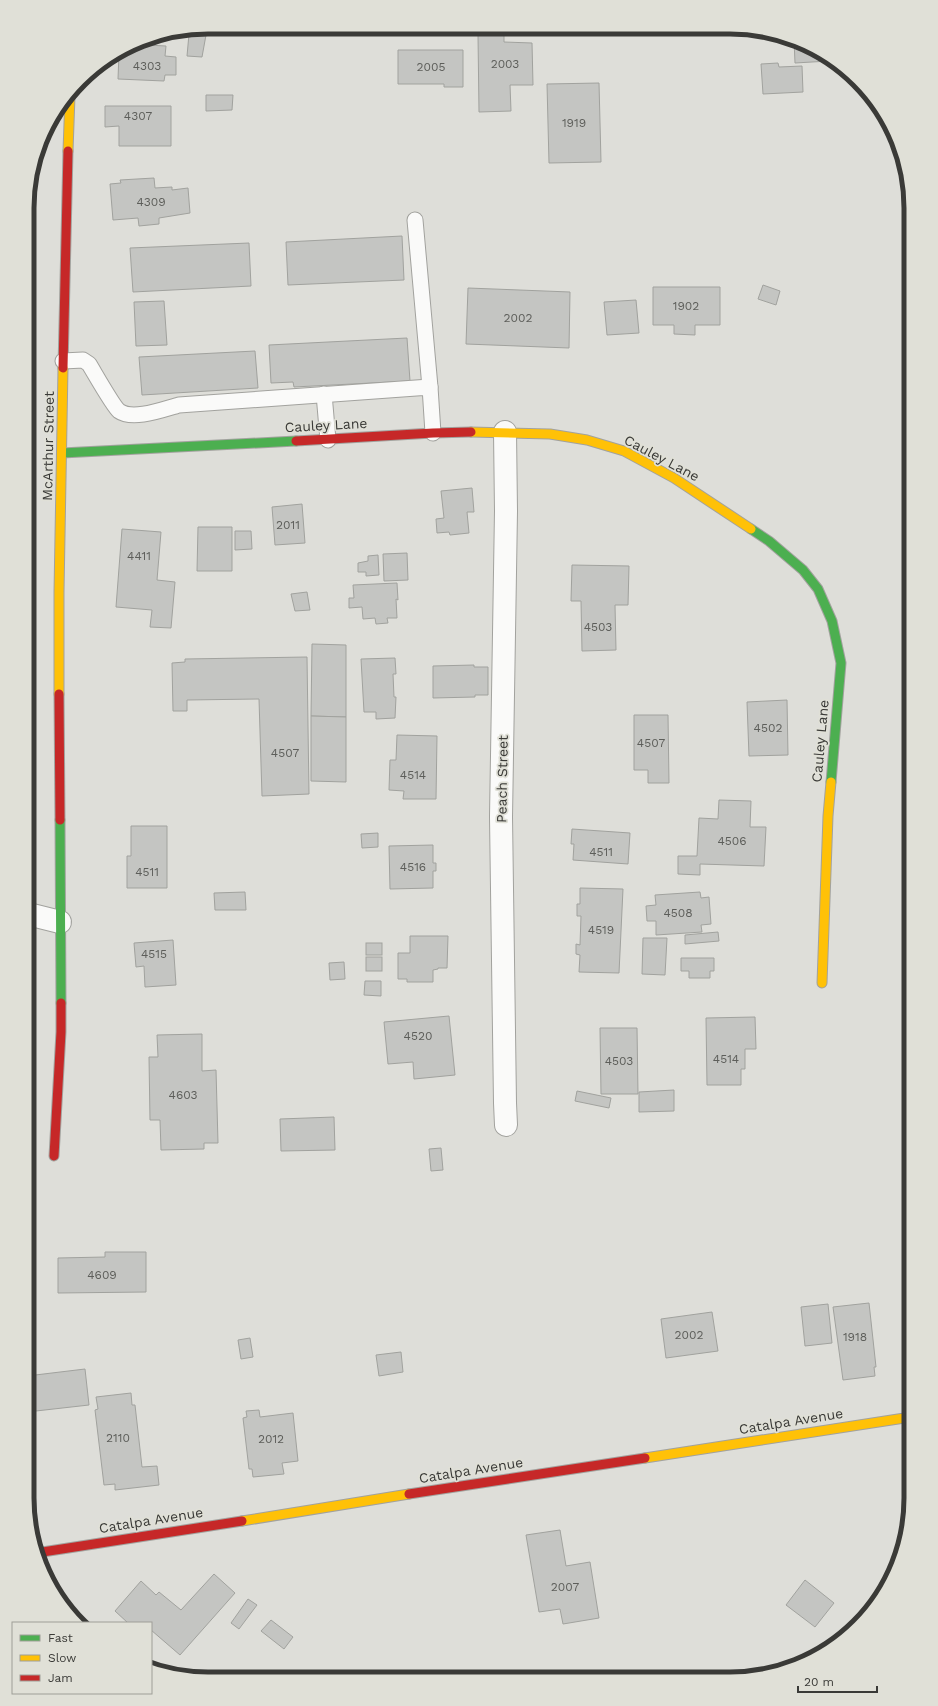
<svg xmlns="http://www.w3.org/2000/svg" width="938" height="1706" font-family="'Work Sans',sans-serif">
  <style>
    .building { fill: #c4c5c2; stroke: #a1a29e }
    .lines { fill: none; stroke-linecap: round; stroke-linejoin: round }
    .lane-casing { stroke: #a2a29e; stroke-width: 17 }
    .street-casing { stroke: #a2a29e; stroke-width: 24 }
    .fast-casing { stroke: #a2a29e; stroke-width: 11 }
    .slow-casing { stroke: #a2a29e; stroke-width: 11 }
    .jam-casing { stroke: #a2a29e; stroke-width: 11 }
    .lane { stroke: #fafaf9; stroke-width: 15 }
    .street { stroke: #fafaf9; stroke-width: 22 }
    .fast { stroke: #4caf50; stroke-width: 9 }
    .slow { stroke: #ffc107; stroke-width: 9 }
    .jam { stroke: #c62828; stroke-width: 9 }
    .labels { text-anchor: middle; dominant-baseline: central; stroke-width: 3.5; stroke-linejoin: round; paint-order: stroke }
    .number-label { font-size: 12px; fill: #5d5e5a }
    .street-label { font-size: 14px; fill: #3a3a37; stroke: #e0e0d7 }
    .rim { fill: none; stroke: #3a3a37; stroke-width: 5 }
  </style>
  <rect width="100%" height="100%" fill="#deded9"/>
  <g class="building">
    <path d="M189,34l17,1 -4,22 -15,-1z"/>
    <path d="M504,34v8l28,1 1,42h-23l1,26 -32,1 -1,-77z"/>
    <path d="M147,39v6l19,1 -1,10 11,1v18h-11l-1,6 -46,-2 1,-26 20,-12z"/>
    <path d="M794,40l16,6 19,12v3l-34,2z"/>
    <path d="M398,50h65v37h-19v-3h-46z"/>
    <path d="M778,63l1,4 23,-1 1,26 -40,2 -2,-30z"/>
    <path d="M599,83l2,79 -52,1 -2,-79z"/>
    <path d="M206,95h27l-1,15 -26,1z"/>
    <path d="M105,106h66v40h-52v-20l-14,1z"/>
    <path d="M154,178l1,10 17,-1v3l16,-2 2,25 -31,5v6l-20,2 -1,-8 -25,2 -3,-36 11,-1 -1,-3z"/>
    <path d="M402,236l2,44 -116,5 -2,-43z"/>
    <path d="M249,243l2,43 -118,6 -3,-44z"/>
    <path d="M763,285l17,6 -4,14 -18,-6z"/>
    <path d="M653,287h67v38h-25v10l-21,-1v-9h-21z"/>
    <path d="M468,288l102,4 -1,56 -103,-4z"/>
    <path d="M636,300l3,33 -32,2 -3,-33z"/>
    <path d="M164,301l3,44 -31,1 -2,-44z"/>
    <path d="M407,338l3,43 -116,6 -1,-5 -22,1 -2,-38z"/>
    <path d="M255,351l3,37 -116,7 -3,-38z"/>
    <path d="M472,488l2,24h-7l2,21 -19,2 -1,-3 -12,1 -1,-14 8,-1 -3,-27z"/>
    <path d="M302,504l3,39 -30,2 -3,-38z"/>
    <path d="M198,527h34v44h-35z"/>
    <path d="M122,529l39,3 -4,48 18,2 -4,46 -21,-1 2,-17 -36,-3z"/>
    <path d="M235,531h16l1,18 -17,1z"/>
    <path d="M407,553l1,27 -24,1 -1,-27z"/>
    <path d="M378,555l1,20 -13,1v-4h-8v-9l10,-2v-5z"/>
    <path d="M572,565l57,1 -1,39h-13l1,45 -34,1 -1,-50h-10z"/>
    <path d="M397,583l1,17 -2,-1 1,19h-10l1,5 -12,1 -1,-6 -12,1 -1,-12 -13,1v-10h5l-1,-13z"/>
    <path d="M307,592l3,18 -15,1 -4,-17z"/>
    <path d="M312,644l34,1v72l-35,-1z"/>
    <path d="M307,657l2,137 -47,2 -3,-97 -72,1v11h-14l-1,-48 13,-1v-3z"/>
    <path d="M395,658l1,16h-3l1,23h2l-1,21 -19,1v-7h-12l-3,-53z"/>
    <path d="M474,665v2h14v28h-13v2l-42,1v-32z"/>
    <path d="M787,700l1,55 -39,1 -2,-54z"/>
    <path d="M634,715h34l1,68h-21v-13h-14z"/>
    <path d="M311,716l35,1v65l-35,-1z"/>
    <path d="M397,735l40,1 -1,63h-33l1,-8 -15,-1 1,-30h6z"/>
    <path d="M719,800l32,1 -1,26h16l-2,39 -64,-2v11l-22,-1v-18h19l2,-38 19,1z"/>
    <path d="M131,826h36v62h-40v-32h4z"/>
    <path d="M572,829l58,4 -2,31 -55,-4 1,-16h-3z"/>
    <path d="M378,833v14l-16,1 -1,-14z"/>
    <path d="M433,845v18h3v8h-3v17l-43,1 -1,-43z"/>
    <path d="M580,888l43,1 -4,84 -40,-1 1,-17 -4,-1v-10l4,1 1,-29h-4v-12h3z"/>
    <path d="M245,892l1,18h-31l-1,-17z"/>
    <path d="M700,892l1,6 8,-1 2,27 -10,1 1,7 -46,3v-14h-9l-1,-15 10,-1 -1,-10z"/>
    <path d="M718,932l1,9 -34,3v-9z"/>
    <path d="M410,936h38l-1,32h-9v1l-5,1v12h-26v-3h-9v-26h12z"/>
    <path d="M643,938h24l-2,37 -23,-1z"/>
    <path d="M173,940l3,45 -31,2 -1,-21 -8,1 -2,-24z"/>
    <rect x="366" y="943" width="16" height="12"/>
    <rect x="366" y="957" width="16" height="14"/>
    <path d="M681,958h33v13h-4v7h-21v-7h-8z"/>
    <path d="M344,962l1,17 -15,1 -1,-17z"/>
    <path d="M365,981h16v15l-17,-1z"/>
    <path d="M449,1016l6,59 -41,4 -1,-17 -25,2 -4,-42z"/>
    <path d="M755,1017l1,32h-11v20h-4v16h-34l-1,-67z"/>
    <path d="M600,1028h37l1,66h-37z"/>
    <path d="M202,1034v37l14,-1 2,73h-14v6l-43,1 -1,-30h-10l-1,-63h9l-1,-22z"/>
    <path d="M674,1090v21l-35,1v-20z"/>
    <path d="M577,1091l34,7 -2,10 -34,-7z"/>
    <path d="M334,1117l1,33 -54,1 -1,-32z"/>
    <path d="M441,1148l2,22 -12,1 -2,-22z"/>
    <path d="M105,1252h41v40l-88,1v-35l47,-1z"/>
    <path d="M869,1303l7,64h-2l1,9 -32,4 -10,-73z"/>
    <path d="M828,1304l4,39 -27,3 -4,-39z"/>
    <path d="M712,1312l6,39 -52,7 -5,-39z"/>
    <path d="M250,1338l3,19 -12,2 -3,-19z"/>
    <path d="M401,1352l2,20 -24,4 -3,-21z"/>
    <path d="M85,1369l4,36 -62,7v-36z"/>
    <path d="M131,1393l1,12h3l7,62 15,-1 2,19 -44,5v-6l-11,1 -9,-75 3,-1 -2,-12z"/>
    <path d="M259,1410l1,7 33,-4 5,48 -16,2 2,11 -31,3 -1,-8h-3l-6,-51 4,-1 -1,-6z"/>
    <path d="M560,1530l6,36 24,-4 9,56 -36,6 -3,-15 -21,3 -13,-77z"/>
    <path d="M214,1574l21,19 -55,62 -29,-25v-7h-23l-13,-12 26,-30 15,14 3,-3 22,18z"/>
    <path d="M805,1580l29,23 -19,24 -29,-22z"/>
    <path d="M248,1599l9,6 -18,24 -8,-6z"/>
    <path d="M271,1620l22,17 -9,12 -23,-18z"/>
  </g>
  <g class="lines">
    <defs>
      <g id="lane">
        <path d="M415,220l15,167"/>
        <path d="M63,361l20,-1 6,4c5,8 24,42 30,47 14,10 45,-2 60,-6l251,-18 3,46"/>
        <path d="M324,394l4,46"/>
      </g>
      <g id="street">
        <path d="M505,432l1,79 -5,306 4,286 1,22"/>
        <path d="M28,914l32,8"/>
      </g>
      <g id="fast">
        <path d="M62,453l234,-12"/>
        <path d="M751,529l18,12 34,29 15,19 14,32 9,42 -10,119"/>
        <path d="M60,820l1,183"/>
      </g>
      <g id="slow">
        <path d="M68,151l2,-55"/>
        <path d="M471,432l79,2 37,6 37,11 50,27 77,51"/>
        <path d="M59,694v-102l4,-224"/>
        <path d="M822,983l6,-167 3,-34"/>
        <path d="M645,1458l266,-41"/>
        <path d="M242,1521l167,-27"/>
      </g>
      <g id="jam">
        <path d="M63,368l5,-217"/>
        <path d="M296,441l137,-8 38,-1"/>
        <path d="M59,694l1,126"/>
        <path d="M54,1156l7,-124v-29"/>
        <path d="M409,1494l236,-36"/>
        <path d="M36,1553l206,-32"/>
      </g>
    </defs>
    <use href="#lane" class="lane-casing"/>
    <use href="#street" class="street-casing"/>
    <use href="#fast" class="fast-casing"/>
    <use href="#slow" class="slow-casing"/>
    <use href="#jam" class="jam-casing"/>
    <use href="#lane" class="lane"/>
    <use href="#street" class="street"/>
    <use href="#fast" class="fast"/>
    <use href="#slow" class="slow"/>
    <use href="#jam" class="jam"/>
  </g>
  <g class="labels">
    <g class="number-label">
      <text x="505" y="64">2003</text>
      <text x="147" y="66">4303</text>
      <text x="431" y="67">2005</text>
      <text x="138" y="116">4307</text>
      <text x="574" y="123">1919</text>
      <text x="151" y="202">4309</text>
      <text x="686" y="306">1902</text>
      <text x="518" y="318">2002</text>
      <text x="288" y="525">2011</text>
      <text x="139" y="556">4411</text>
      <text x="598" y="627">4503</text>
      <text x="768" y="728">4502</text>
      <text x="651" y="743">4507</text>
      <text x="285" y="753">4507</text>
      <text x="413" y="775">4514</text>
      <text x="732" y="841">4506</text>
      <text x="601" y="852">4511</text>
      <text x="413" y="867">4516</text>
      <text x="147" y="872">4511</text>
      <text x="678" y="913">4508</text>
      <text x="601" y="930">4519</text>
      <text x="154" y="954">4515</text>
      <text x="418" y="1036">4520</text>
      <text x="726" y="1059">4514</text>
      <text x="619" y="1061">4503</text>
      <text x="183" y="1095">4603</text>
      <text x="102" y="1275">4609</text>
      <text x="689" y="1335">2002</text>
      <text x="855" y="1337">1918</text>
      <text x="118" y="1438">2110</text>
      <text x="271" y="1439">2012</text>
      <text x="565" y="1587">2007</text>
    </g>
    <g class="street-label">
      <text transform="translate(326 425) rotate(-3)">Cauley Lane</text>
      <text transform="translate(48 446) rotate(-89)">McArthur Street</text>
      <text transform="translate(662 458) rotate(28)">Cauley Lane</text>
      <text transform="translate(820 741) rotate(-85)">Cauley Lane</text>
      <text transform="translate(502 779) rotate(-89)">Peach Street</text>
      <text transform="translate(791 1421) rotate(-9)">Catalpa Avenue</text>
      <text transform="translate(471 1470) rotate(-9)">Catalpa Avenue</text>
      <text transform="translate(151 1520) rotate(-9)">Catalpa Avenue</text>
    </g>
  </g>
  <path d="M0 0H938V1706H0ZM208 34H730A174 174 0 0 1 904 208V1498A174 174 0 0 1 730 1672H208A174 174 0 0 1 34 1498V208A174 174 0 0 1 208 34Z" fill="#e0e0d7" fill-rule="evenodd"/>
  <path class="rim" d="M208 34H730A174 174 0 0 1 904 208V1498A174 174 0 0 1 730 1672H208A174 174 0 0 1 34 1498V208A174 174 0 0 1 208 34Z"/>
  <rect x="12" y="1622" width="140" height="72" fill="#e0e0d7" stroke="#9e9e97"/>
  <rect x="20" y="1635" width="20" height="6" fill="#4caf50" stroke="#9e9e97"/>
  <text x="48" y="1642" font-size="12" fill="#3a3a37">Fast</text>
  <rect x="20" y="1655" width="20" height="6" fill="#ffc107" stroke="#9e9e97"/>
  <text x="48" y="1662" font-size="12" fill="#3a3a37">Slow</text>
  <rect x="20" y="1675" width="20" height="6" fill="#c62828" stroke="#9e9e97"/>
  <text x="48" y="1682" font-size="12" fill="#3a3a37">Jam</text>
  <path d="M798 1686v6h79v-6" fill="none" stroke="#3a3a37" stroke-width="2"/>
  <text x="804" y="1686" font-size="12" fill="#3a3a37" stroke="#e0e0d7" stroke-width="3" paint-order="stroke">20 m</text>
</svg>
